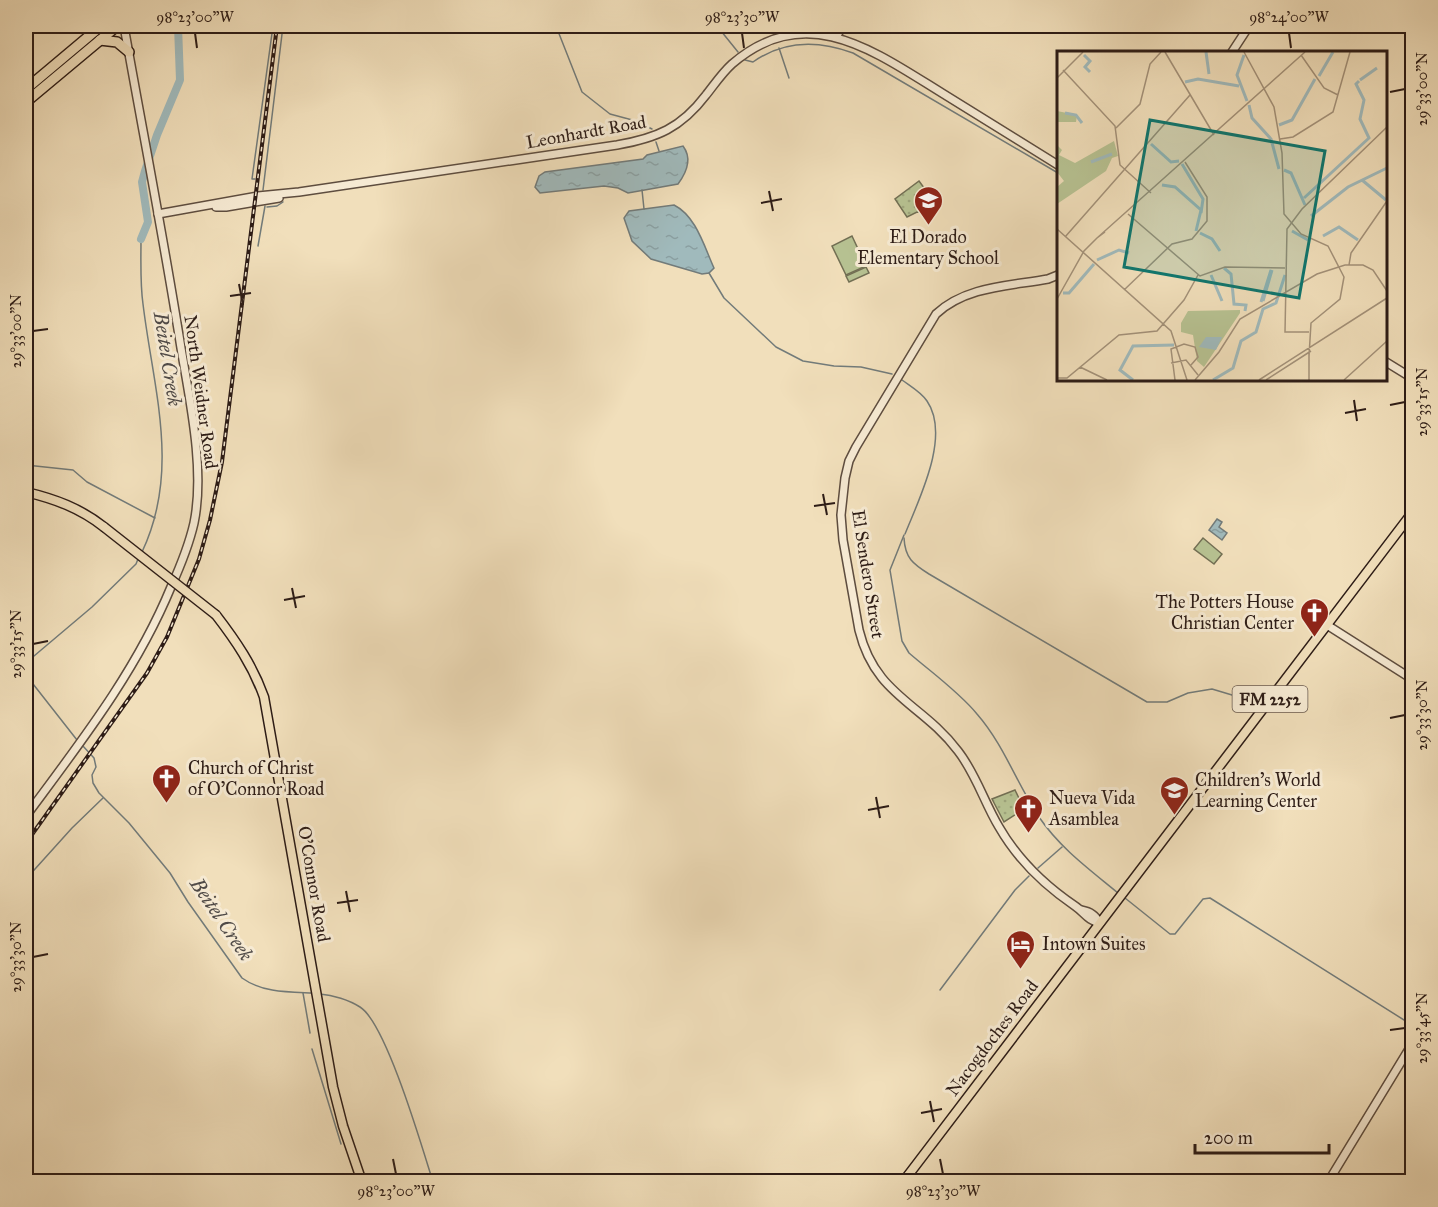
<svg xmlns="http://www.w3.org/2000/svg" width="1438" height="1207" font-family="'IM FELL Great Primer',serif">
  <style>
    .grass { fill: url(#grass-dots); stroke: #726f54; stroke-width: 1.5 }
    .garden { fill: #b7c292; stroke: #726f54; stroke-width: 1.5 }
    .water { fill: url(#water-ripples); stroke: #727b7a; stroke-width: 1.5 }
    .lines { fill: none; stroke-linecap: round; stroke-linejoin: round }
    .stream { stroke: #727b7a; stroke-width: 1.5 }
    .river { stroke: #a0babc; stroke-width: 8 }
    .minor-casing { stroke: #5e4d3f; stroke-width: 10 }
    .major-casing { stroke: #2d1c16; stroke-width: 11 }
    .highway-casing { stroke: #2d1c16; stroke-width: 12 }
    .minor { stroke: #f6ead3; stroke-width: 7 }
    .major { stroke: #f1dfbb; stroke-width: 8 }
    .highway { stroke: #f1dfbb; stroke-width: 9 }
    .rail-casing { stroke: #2d1c16; stroke-width: 4 }
    .rail { stroke: #f6ead3; stroke-width: 1.5; stroke-dasharray: 4.5; stroke-linecap: butt }
    .major-bridge-casing { stroke: #2d1c16; stroke-width: 11; stroke-linecap: butt }
    .major-bridge { stroke: #f1dfbb; stroke-width: 8 }
    .ticks { fill: none; stroke: #2d1c16; stroke-width: 2 }
    .labels { text-anchor: middle; dominant-baseline: central; stroke-width: 6; stroke-linejoin: round; paint-order: stroke }
    .shield { fill: #f6ead3; stroke: #695a4f; stroke-width: 1.5 }
    .shield-label { font-size: 16px; font-weight: bold; fill: #2d1c16 }
    .street-label { font-size: 18px; fill: #2d1c16; stroke: #f6ead3 }
    .poi-label { font-size: 18px; fill: #2d1c16; stroke: #f6ead3; text-anchor: start }
    .water-label { font-size: 20px; font-style: italic; fill: #504b48; stroke: #f6ead3 }
    .inset-river { fill: none; stroke: #a0babc; stroke-width: 3 }
    .inset-road { fill: none; stroke: #a39179; stroke-width: 1.5 }
    .view { fill: #0f766e; fill-opacity: 0.15; stroke: #0f766e; stroke-width: 3 }
    .inset-edge { fill: none; stroke: #2d1c16; stroke-width: 3 }
    .neatline { fill: none; stroke: #2d1c16; stroke-width: 2 }
    .ticks-label { font-size: 15px; text-anchor: middle; fill: #2d1c16 }
  </style>
  <defs>
    <pattern id="grass-dots" width="8" height="8" patternUnits="userSpaceOnUse" patternTransform="scale(1.5)"><rect width="8" height="8" fill="#b7c292"/><path d="M2 2h.1M6 6h.1" fill="none" stroke="#9ea67d" stroke-width="1.8" stroke-linecap="round"/></pattern>
    <pattern id="water-ripples" width="26" height="14" patternUnits="userSpaceOnUse" patternTransform="scale(1.5)"><rect width="26" height="14" fill="#a0babc"/><path d="M2 4q2-2 4 0t4 0M15 11q2-2 4 0t4 0" fill="none" stroke="#8a9fa1"/></pattern>
  </defs>
  <rect width="100%" height="100%" fill="#f1dfbb"/>
  <filter id="stains"><feTurbulence type="fractalNoise" baseFrequency=".00333" numOctaves="4"/><feColorMatrix values="0 0 0 0 .2 0 0 0 0 .09 0 0 0 0 .02 0 0 0 .5 -.17"/></filter>
  <radialGradient id="worn" r=".72"><stop offset=".6" stop-color="#630" stop-opacity="0"/><stop offset="1" stop-color="#630" stop-opacity=".3"/></radialGradient>
  <g class="grass">
    <path d="M919,181l16,22 -11,10 -7,-1 -10,5 -12,-18z"/>
    <path d="M1015,790l9,19 -20,13 -12,-23z"/>
  </g>
  <g class="garden">
    <path d="M852,236l14,30 -20,9 -14,-29z"/>
    <path d="M866,267l3,6 -20,9 -3,-6z"/>
    <path d="M1203,538l19,16 -8,10 -20,-15z"/>
  </g>
  <g class="water">
    <path d="M683,146c9,12 4,26 -5,38l-50,9 -10,-5 -14,-2 -64,7 -5,-6 4,-11 6,-4 98,-13 4,-4z"/>
    <path d="M674,205c22,11 30,41 40,63l-5,5 -7,1 -51,-15 -19,-18 -8,-23 5,-7z"/>
    <path d="M1217,519l5,3 -3,5 8,6 -5,7 -13,-10z"/>
  </g>
  <g class="lines">
    <g class="stream">
      <path d="M556,26l26,66 28,22 26,7 16,8"/>
      <path d="M717,26l21,26"/>
      <path d="M779,48l10,30"/>
      <path d="M745,60l8,2c31,-22 65,-22 100,-9l205,120"/>
      <path d="M656,142l3,9"/>
      <path d="M255,179h-3l21,-153"/>
      <path d="M263,190l20,-164"/>
      <path d="M642,190l2,19"/>
      <path d="M267,207l10,-1 6,-4"/>
      <path d="M141,239c0,21 -1,44 2,65 10,84 38,166 -1,248"/>
      <path d="M258,246l7,-40"/>
      <path d="M709,273l15,25 52,49 27,14 31,5 27,1 31,7"/>
      <path d="M902,380c8,6 19,12 25,21 24,35 -8,98 -22,133"/>
      <path d="M26,465l47,5 14,12 68,36"/>
      <path d="M904,535l-14,35 12,71 7,12c22,19 50,39 68,61 27,31 40,70 62,103 21,31 50,52 79,76"/>
      <path d="M904,538c1,20 9,26 25,36l218,128h20l21,-9 24,-4 20,6 22,12"/>
      <path d="M34,656l58,-49 44,-43 2,-5"/>
      <path d="M26,675l51,65"/>
      <path d="M82,745l12,13 2,9 -4,8 1,8 6,10 30,30 41,50 18,29 54,76c21,15 47,14 71,15"/>
      <path d="M1038,868l24,-21"/>
      <path d="M26,879l46,-51 31,-30"/>
      <path d="M1125,898l45,36h5l28,-35 7,-1 202,127"/>
      <path d="M940,990l75,-100 14,-14"/>
      <path d="M303,993l7,40"/>
      <path d="M320,994c13,1 29,6 40,13 26,16 62,140 73,175"/>
      <path d="M312,1049l29,95"/>
    </g>
    <path class="river" d="M141,239l7,-17 -6,-40 3,-11 12,-36 23,-55 -2,-54"/>
    <defs>
      <g id="minor">
        <path d="M837,36l5,-10"/>
        <path d="M1232,52l17,-26"/>
        <path d="M216,207h10l53,-9"/>
        <path d="M158,214l100,-18 41,-4 318,-47c40,-7 64,-17 89,-50 8,-10 16,-22 26,-31 74,-64 142,-13 210,29 39,24 78,48 116,72"/>
        <path d="M1058,275l-10,4c-38,7 -82,7 -112,35l-80,133 -7,14 -4,17 -4,37 2,25 16,90c16,66 63,73 99,121 18,23 26,51 41,76 19,33 45,58 76,79 9,6 13,15 25,17"/>
        <path d="M1386,362l26,16"/>
        <path d="M1327,625l85,54"/>
        <path d="M26,816c54,-73 110,-144 145,-229 9,-20 18,-42 23,-64 11,-53 -4,-121 -13,-175 -17,-108 -38,-215 -57,-322"/>
        <path d="M1081,910c10,2 14,5 19,13"/>
        <path d="M909,1174l6,8"/>
        <path d="M1328,1182l84,-138"/>
      </g>
      <g id="major">
        <path d="M26,492c29,7 54,16 78,35"/>
        <path d="M216,615c20,26 37,51 48,82l69,390 10,39 19,56"/>
        <path d="M903,1182l509,-669"/>
      </g>
      <g id="highway">
        <path d="M100,40l17,2 12,10"/>
        <path d="M26,89l75,-63"/>
        <path d="M26,102l91,-76"/>
      </g>
    </defs>
    <use href="#minor" class="minor-casing"/>
    <use href="#major" class="major-casing"/>
    <use href="#highway" class="highway-casing"/>
    <use href="#minor" class="minor"/>
    <use href="#major" class="major"/>
    <use href="#highway" class="highway"/>
    <defs>
      <path id="rail" d="M26,843l121,-170 20,-36 32,-78 11,-39 12,-58 55,-436"/>
    </defs>
    <use href="#rail" class="rail-casing"/>
    <use href="#rail" class="rail"/>
    <defs>
      <path id="major-bridge" d="M104,527l112,88"/>
    </defs>
    <use href="#major-bridge" class="major-bridge-casing"/>
    <use href="#major-bridge" class="major-bridge"/>
  </g>
  <path class="ticks" d="M195,33l2,15M742,33l2,15M1289,33l2,15M1390,92l15,-3M769,191l4,20M761,203l21,-4M239,284l4,21M230,296l21,-3M33,331l15,-2M1354,400l3,21M1390,405l15,-3M1345,413l21,-4M823,494l4,21M814,506l21,-3M292,588l4,20M284,600l21,-4M33,644l15,-3M1390,718l15,-3M876,797l4,21M868,810l21,-4M346,891l4,21M337,903l21,-3M33,957l15,-3M1390,1030l15,-2M930,1101l4,21M921,1113l21,-4M393,1159l3,15M940,1159l3,15"/>
  <defs>
    <symbol id="school-pin" viewBox="-11 -11 22 30"><path d="M0 17L-7.5 6A9.5 9.5 0 1 1 7.5 6Z" fill="#8f2418" stroke="#f6ead3"/><path d="M0-5L7-2L0 1L-7-2ZM-4 1L0 2.5L4 1V4Q0 6-4 4Z" fill="#fff"/></symbol>
    <symbol id="church-pin" viewBox="-11 -11 22 30"><path d="M0 17L-7.5 6A9.5 9.5 0 1 1 7.5 6Z" fill="#8f2418" stroke="#f6ead3"/><path d="M-1.2-6h2.4v3.5h3.3v2.4h-3.3V6h-2.4V-.1h-3.3v-2.4h3.3Z" fill="#fff"/></symbol>
    <symbol id="hotel-pin" viewBox="-11 -11 22 30"><path d="M0 17L-7.5 6A9.5 9.5 0 1 1 7.5 6Z" fill="#8f2418" stroke="#f6ead3"/><path d="M-6-4.5h1.5V1H6V5H4.5V3h-9V5H-6ZM-4 0a1.8 1.8 0 1 1 3.6 0ZM.5 0V-2.5h3Q6-2.5 6 0Z" fill="#fff"/></symbol>
  </defs>
  <g fill-rule="evenodd">
    <use href="#school-pin" x="912" y="184" width="33" height="45"/>
    <use href="#church-pin" x="1298" y="596" width="33" height="45"/>
    <use href="#church-pin" x="150" y="762" width="33" height="45"/>
    <use href="#school-pin" x="1158" y="774" width="33" height="45"/>
    <use href="#church-pin" x="1012" y="792" width="33" height="45"/>
    <use href="#hotel-pin" x="1004" y="928" width="33" height="45"/>
  </g>
  <g class="labels">
    <rect class="shield" x="1232.5" y="686" width="75" height="26" rx="4.5"/>
    <g class="shield-label">
      <text x="1270" y="699">FM 2252</text>
    </g>
    <g class="street-label">
      <text transform="translate(586 132) rotate(-10)">Leonhardt Road</text>
      <text transform="translate(201 392) rotate(82)">North Weidner Road</text>
      <text transform="translate(868 574) rotate(81)">El Sendero Street</text>
      <text transform="translate(314 884) rotate(80)">O'Connor Road</text>
      <text transform="translate(992 1038) rotate(-53)">Nacogdoches Road</text>
    </g>
    <g class="poi-label">
      <text x="928" y="237" text-anchor="middle">El Dorado<tspan x="928" dy="21">Elementary School</tspan></text>
      <text x="1294" y="602" text-anchor="end">The Potters House<tspan x="1294" dy="21">Christian Center</tspan></text>
      <text x="188" y="768">Church of Christ<tspan x="188" dy="21">of O'Connor Road</tspan></text>
      <text x="1195" y="780">Children's World<tspan x="1195" dy="21">Learning Center</tspan></text>
      <text x="1049" y="798">Nueva Vida<tspan x="1049" dy="21">Asamblea</tspan></text>
      <text x="1042" y="944">Intown Suites</text>
    </g>
    <g class="water-label">
      <text transform="translate(168 359) rotate(81)">Beitel Creek</text>
      <text transform="translate(222 919) rotate(56)">Beitel Creek</text>
    </g>
  </g>
  <g transform="translate(1057 51)">
    <rect width="330" height="330" fill="#f1dfbb"/>
    <path d="M0,60l20,4 -1,7h-19zM57,90l4,15 -6,2 -6,13 -49,33v-17l7,-6 -7,-9v-27l5,5 -3,5 16,8zM183,259v3l-36,54 -7,-6 -4,-26 -12,-3v-9l7,-12z" fill="#b7c292"/>
    <path d="M149,286h16l-6,13 -17,-3z" fill="#a0babc"/>
    <path class="inset-river" d="M149,1l3,22M27,4l6,6 -5,6 5,5M187,4l-7,20 10,26M262,25l14,-24M303,29l17,-12M128,31l13,-3 41,7M192,54l3,13 19,21 8,30M8,62l11,2 6,8M222,74l13,-5 23,-41M94,93l20,18 8,-1M34,111l21,-8M125,113l21,35 -2,14M227,119l7,3 14,32M305,129l24,20M105,134l13,2 26,23 -5,21M247,147l65,-60 -9,-19 4,-19 -8,-16 3,-3M254,165l37,-29 39,-19M235,180l16,9M143,182l12,6 8,12M266,185l16,-9 19,13M40,209l22,-10 10,3M167,217l7,6 3,30 12,1 -1,6M154,224l11,26M6,242h6l25,-29M206,250l9,-31M204,251l10,-32M76,329l-13,-10 13,-24 41,-1M156,329l20,-12 8,-27 15,-9 7,-23 13,-6 9,-28"/>
    <path class="inset-road" d="M108,1l49,83M187,1l30,55 8,46 2,61 17,20 27,12 16,31 -4,22 -29,24 -2,33M244,4l23,33 14,7M6,19l52,56 5,39 31,28M0,27l26,-26M59,77l24,-24 10,-40 11,-12M223,88l13,-2 40,-25 17,-60M71,163l72,62 25,-9 60,1M0,178l114,102 16,49M48,181l-8,6 208,-186M8,186l125,-142M292,214l2,-12 36,-52M67,239l48,-46 20,-5 15,-18v-24l-22,-35M0,248l27,-48 13,-13M252,281h-24l2,-103 15,-20 85,-82M252,303v26M114,312l15,-3 12,15M23,316l27,13M0,327h10l52,-43 38,-4 27,-31 14,-25M118,329l-4,-31 13,-5 11,3 3,10 -7,8M138,329l24,-28 21,-33 77,-45 28,-9h18l10,5 14,21M202,329l128,-82M209,329l45,-29M287,329l43,-39"/>
    <path class="view" d="M93,69l175,31 -26,147 -175,-31z"/>
    <rect width="330" height="330" class="inset-edge"/>
  </g>
  <rect width="1438" height="1207" fill="none" stroke="#f1dfbb" stroke-width="66"/>
  <path d="M1195 1144v9h134v-9" fill="none" stroke="#2d1c16" stroke-width="3"/>
  <text x="1204" y="1144" font-size="18" fill="#2d1c16" stroke="#f6ead3" stroke-width="4.5" paint-order="stroke">200 m</text>
  <rect x="33" y="33" width="1372" height="1141" class="neatline"/>
  <g class="ticks-label">
    <text x="195" y="22">98°23'00"W</text>
    <text x="742" y="22">98°23'30"W</text>
    <text x="1289" y="22">98°24'00"W</text>
    <text transform="translate(1422 89) rotate(-90)" y="5">29°33'00"N</text>
    <text transform="translate(16 331) rotate(-90)" y="5">29°33'00"N</text>
    <text transform="translate(1422 402) rotate(-90)" y="5">29°33'15"N</text>
    <text transform="translate(16 644) rotate(-90)" y="5">29°33'15"N</text>
    <text transform="translate(1422 715) rotate(-90)" y="5">29°33'30"N</text>
    <text transform="translate(16 957) rotate(-90)" y="5">29°33'30"N</text>
    <text transform="translate(1422 1028) rotate(-90)" y="5">29°33'45"N</text>
    <text x="396" y="1196">98°23'00"W</text>
    <text x="943" y="1196">98°23'30"W</text>
  </g>
  <rect width="100%" height="100%" filter="url(#stains)"/>
  <rect width="100%" height="100%" fill="url(#worn)"/>
</svg>
